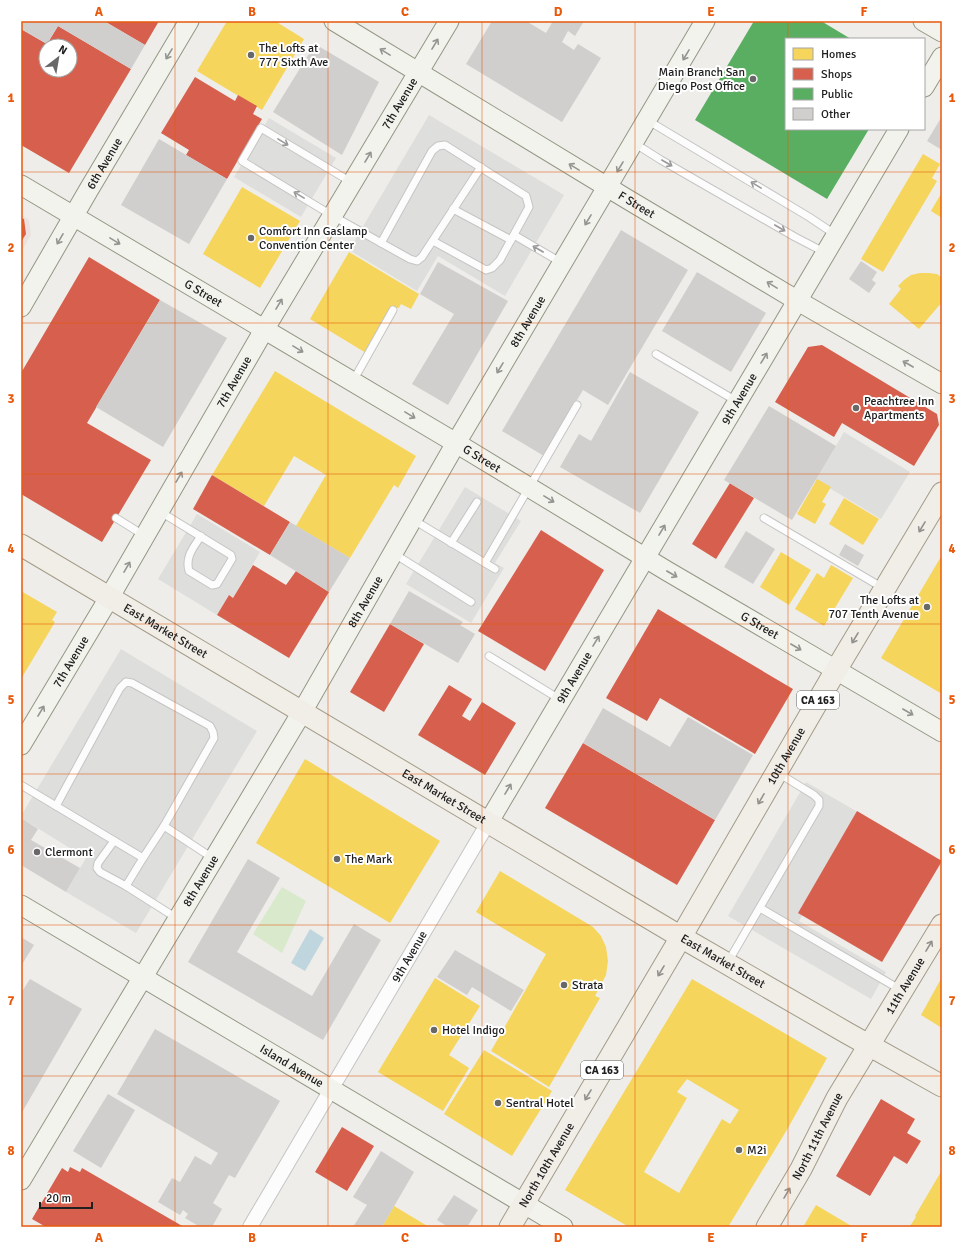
<svg xmlns="http://www.w3.org/2000/svg" width="963" height="1248" font-family="Signika,sans-serif">
  <style>
    .commercial { fill: #ebe0dd }
    .grass { fill: #d9e9cc }
    .parking { fill: #dededc }
    .water { fill: #c0d6de }
    .homes { fill: #f6d55c; fill-rule: evenodd }
    .shops { fill: #d6604d; fill-rule: evenodd }
    .public { fill: #5aae61 }
    .building { fill: #d1cfcd }
    .lines { fill: none; stroke-linecap: round; stroke-linejoin: round }
    .lane-casing { stroke: #c5c5c4; stroke-width: 9 }
    .street-casing { stroke: #c5c5c4; stroke-width: 16 }
    .secondary-casing { stroke: #949783; stroke-width: 21 }
    .primary-casing { stroke: #a39c88; stroke-width: 23 }
    .lane { stroke: #fcfcfc; stroke-width: 7 }
    .street { stroke: #fcfcfc; stroke-width: 14 }
    .secondary { stroke: #f2f3ed; stroke-width: 19 }
    .primary { stroke: #f1ede7; stroke-width: 21 }
    .oneway { stroke: #949491 }
    .oneway2 { stroke: #999 }
    .oneway3 { stroke: #93918d }
    .grid { fill: none; stroke: #e8590c; stroke-width: 1; stroke-opacity: 0.55 }
    .poi-dot { fill: #686867; stroke: #fff; stroke-width: 1.5 }
    .labels { text-anchor: middle; dominant-baseline: central; stroke-width: 4; stroke-linejoin: round; paint-order: stroke }
    .shield { fill: #fff; stroke: #636363; stroke-width: 1 }
    .shield-label { font-size: 11px; font-weight: bold; fill: #202020 }
    .poi-label { font-size: 12px; fill: #202020; stroke: #fff; text-anchor: start }
    .street-label { font-size: 12px; fill: #202020; stroke: #fff }
    .neatline { fill: none; stroke: #e8590c; stroke-width: 1.5 }
    .grid-label { font-size: 13px; text-anchor: middle; font-weight: bold; fill: #e8590c }
  </style>
  <rect width="100%" height="100%" fill="#eeedea"/>
  <path class="commercial" d="M21,215l8,5 2,15 -10,17z"/>
  <path class="grass" d="M282,887l24,14 -24,52 -29,-19z"/>
  <g class="parking">
    <path d="M429,115l135,80 -59,101 -67,-40 -21,35 -68,-41z"/>
    <path d="M269,118l67,40 -35,59 -67,-40z"/>
    <path d="M844,432l66,40 -29,47 -65,-39z"/>
    <path d="M465,487l56,34 -26,42 9,5 -33,55 -65,-39z"/>
    <path d="M197,514l63,38 -27,46 -4,-3 -12,20 -59,-36z"/>
    <path d="M121,649l136,82 -121,202 -70,-41 20,-34 -65,-40v-2z"/>
    <path d="M806,782l55,32 -62,107 87,51 -15,27 -143,-83z"/>
  </g>
  <path class="water" d="M310,929l14,9 -19,33 -14,-8z"/>
  <g class="homes">
    <path d="M227,21h48l29,18 -42,71 -65,-39z"/>
    <path d="M923,154l17,10 -8,14 5,3 -54,91 -22,-13z"/>
    <path d="M242,187l58,34 -40,67 -57,-34z"/>
    <path d="M942,192v26l-11,-7z"/>
    <path d="M349,252l70,42 -8,15 -10,-5 -2,4 -8,-1 -25,46 -56,-34z"/>
    <path d="M920,273h9l8,1 5,4v24l-23,27 -30,-25 12,-15 -3,-3 6,-6 7,-5z"/>
    <path d="M275,371l141,85 -18,32 -4,-3 -44,73 -54,-32 30,-51 -32,-19 -30,50 -52,-31z"/>
    <path d="M817,479l14,8 -9,15 4,2 -11,20 -18,-10z"/>
    <path d="M844,498l35,21 -16,26 -34,-21z"/>
    <path d="M781,552l30,18 -22,35 -29,-18z"/>
    <path d="M942,555v139l-61,-36z"/>
    <path d="M831,565l22,13 -29,48 -29,-17 22,-36 7,5z"/>
    <path d="M21,591l36,21 -5,8 3,2 -34,57z"/>
    <path d="M305,759l135,82 -50,82 -134,-80z"/>
    <path d="M500,871l93,56 8,9 5,11 2,14 -2,14 -11,21 5,2 -51,89 -58,-36 55,-97 -70,-42z"/>
    <path d="M942,977v51l-21,-13z"/>
    <path d="M435,978l45,28 -31,49 20,13 -26,43 -65,-39z"/>
    <path d="M692,979l135,79 -39,70 -60,99h-99l-64,-37zM687,1079l52,31 -9,14 -8,-5 -43,74 -35,-21 43,-74 -10,-6z"/>
    <path d="M484,1050l68,41 -40,65 -68,-42z"/>
    <path d="M942,1170v57h-31l-1,-1 6,-9 -1,-1z"/>
    <path d="M816,1205l37,22h-50z"/>
    <path d="M394,1206l35,21h-47z"/>
  </g>
  <g class="shops">
    <path d="M104,21h55l-14,24z"/>
    <path d="M58,26l73,43 -62,104 -48,-28v-116l26,15zM46,46h24v24h-24z"/>
    <path d="M195,77l40,24 3,-6 19,11 -4,8 9,5 -35,60 -41,-24 3,-5 -28,-17z"/>
    <path d="M21,218l3,1 2,15 -5,8z"/>
    <path d="M89,257l71,43 -73,123 64,37 -49,82 -81,-48v-121z"/>
    <path d="M822,345l115,69 2,11 -25,41 -72,-43 -8,14 -59,-35 33,-55z"/>
    <path d="M212,475l78,47 -20,33 -77,-46z"/>
    <path d="M730,483l24,15 -38,61 -24,-15z"/>
    <path d="M541,530l63,40 -59,101 -67,-40z"/>
    <path d="M253,565l33,20 10,-14 33,21 -40,66 -72,-43 12,-20 4,3z"/>
    <path d="M658,609l135,80 -38,65 -95,-56 -13,23 -41,-23z"/>
    <path d="M390,624l34,20 -40,68 -34,-20z"/>
    <path d="M449,685l23,14 -10,17 8,5 12,-19 34,21 -31,52 -67,-40z"/>
    <path d="M583,743l132,77 -38,65 -132,-77z"/>
    <path d="M857,811l85,50 -60,101 -84,-49z"/>
    <path d="M881,1099l34,20 -8,14 14,8 -14,23 -13,-8 -24,40 -34,-20z"/>
    <path d="M342,1127l32,19 -27,45 -32,-19z"/>
    <path d="M70,1167l10,5 2,-4 102,59h-138l-14,-8 30,-51 6,4z"/>
  </g>
  <path class="public" d="M754,21h67l30,18h-65v90h83l-42,70 -132,-79z"/>
  <g class="building">
    <path d="M21,21h83l41,24 -14,24 -73,-43 -11,18 -26,-15z"/>
    <path d="M492,21h34l20,12 7,-12h31l-9,15 -7,-5 -6,11 12,8 4,-6 23,14 -39,64 -96,-58z"/>
    <path d="M315,44l64,38 -37,73 -69,-43z"/>
    <path d="M941,118l1,1v31l-15,-9z"/>
    <path d="M159,139l68,40 -38,65 -68,-39z"/>
    <path d="M621,230l67,40 -80,135 -25,-15 -39,66 -42,-25z"/>
    <path d="M861,261l16,11 -5,8 4,3 -7,10 -20,-14z"/>
    <path d="M438,262l70,39 -60,104 -36,-21 42,-70 -34,-20z"/>
    <path d="M697,272l69,41 -35,59 -69,-41z"/>
    <path d="M160,300l67,38 -64,109 -67,-40z"/>
    <path d="M630,372l69,40 -59,101 -80,-46 19,-33 12,7z"/>
    <path d="M769,406l67,40 -44,74 -68,-40z"/>
    <path d="M290,522l60,36 -21,34 -59,-37z"/>
    <path d="M746,531l29,18 -22,35 -29,-17z"/>
    <path d="M845,544l19,11 -6,11 -19,-11z"/>
    <path d="M409,591l54,31 -3,3 15,9 -17,29 -68,-39z"/>
    <path d="M603,708l67,39 18,-30 65,38 -38,65 -132,-77z"/>
    <path d="M21,818l17,11 -7,11 49,28 -14,24 -45,-27z"/>
    <path d="M248,859l32,19 -43,74 75,44 42,-72 27,16 -58,100 -135,-78z"/>
    <path d="M21,937l13,8 -13,21z"/>
    <path d="M455,950l69,40 -13,21 -39,-24 -5,8 -30,-18z"/>
    <path d="M30,979l52,30 -61,105v-121z"/>
    <path d="M155,1029l125,72 -45,77 -6,-3 -16,28 9,6 -10,18h-12l-15,-9 3,-4 -5,-4 -3,5 -22,-13 14,-24 8,4 15,-26 16,9 7,-12 -101,-59z"/>
    <path d="M108,1094l27,16 -34,58 -28,-17z"/>
    <path d="M381,1151l33,21 -32,55h-29l14,-22 -14,-8z"/>
    <path d="M454,1195l24,15 -11,17h-19l-11,-7z"/>
  </g>
  <g class="lines">
    <defs>
      <g id="lane">
        <path d="M647,120l162,97 27,18"/>
        <path d="M634,143l27,17 134,77 29,15"/>
        <path d="M351,182l-90,-54 -19,33 91,55 77,43 7,2 5,-4 59,-90"/>
        <path d="M453,209l58,31"/>
        <path d="M514,235l48,28"/>
        <path d="M381,243l51,-92 6,-5 7,-1 81,51 3,11 -29,53 -8,8 -6,2 -53,-29"/>
        <path d="M656,354l82,48"/>
        <path d="M353,381l40,-71"/>
        <path d="M159,511l72,44 1,4 -15,25 -5,1 -23,-14c-4,-14 4,-23 12,-35"/>
        <path d="M116,518l29,18"/>
        <path d="M764,518l119,70"/>
        <path d="M412,519l83,50"/>
        <path d="M451,543l26,-41"/>
        <path d="M393,553l78,49"/>
        <path d="M485,563l92,-158"/>
        <path d="M489,656l72,44"/>
        <path d="M21,785l122,73 -17,28 52,33"/>
        <path d="M56,806l64,-118 6,-6 6,1 78,43 3,6 1,6 -50,88"/>
        <path d="M114,841l-16,22 -1,5 3,4 26,14"/>
        <path d="M143,858l21,-32 50,33"/>
        <path d="M760,908l141,82"/>
        <path d="M728,962l91,-156v-6l-5,-5 -36,-22"/>
      </g>
      <g id="street">
        <path id="s1" d="M250,1227l238,-404"/>
      </g>
      <g id="secondary">
        <path id="s2" d="M334,21l293,178 171,102 144,83"/>
        <path d="M923,21l19,11"/>
        <path d="M924,87l18,-30"/>
        <path id="s3" d="M21,185l435,258 211,128 275,161"/>
        <path id="s4" d="M21,307l67,-116 101,-170"/>
        <path id="s5" d="M21,745l88,-147 155,-268 185,-309"/>
        <path id="s6" d="M488,823l411,-694"/>
        <path id="s7" d="M21,905l542,322"/>
        <path id="s8" d="M21,1180l281,-468 154,-269 249,-422"/>
      </g>
      <g id="primary">
        <path id="s9" d="M21,545l660,392 166,96 95,53"/>
        <path id="s10" d="M510,1227l171,-290 155,-267 106,-177"/>
        <path id="s11" d="M767,1227l34,-58 36,-71 105,-173"/>
      </g>
    </defs>
    <use href="#lane" class="lane-casing"/>
    <use href="#street" class="street-casing"/>
    <use href="#secondary" class="secondary-casing"/>
    <use href="#primary" class="primary-casing"/>
    <use href="#lane" class="lane"/>
    <use href="#street" class="street"/>
    <use href="#secondary" class="secondary"/>
    <use href="#primary" class="primary"/>
  </g>
  <defs><path id="oneway-shaft" d="M-6 0H5M1.5-3L5.5 0L1.5 3" fill="none" stroke-width="1.6" stroke-linecap="round" stroke-linejoin="round"/></defs>
  <g class="oneway">
    <use href="#oneway-shaft" transform="translate(435 44) rotate(-59)"/>
    <use href="#oneway-shaft" transform="translate(385 52) rotate(-149)"/>
    <use href="#oneway-shaft" transform="translate(169 54) rotate(121)"/>
    <use href="#oneway-shaft" transform="translate(686 55) rotate(121)"/>
    <use href="#oneway-shaft" transform="translate(368 157) rotate(-59)"/>
    <use href="#oneway-shaft" transform="translate(574 167) rotate(-149)"/>
    <use href="#oneway-shaft" transform="translate(620 167) rotate(121)"/>
    <use href="#oneway-shaft" transform="translate(588 220) rotate(121)"/>
    <use href="#oneway-shaft" transform="translate(60 239) rotate(120)"/>
    <use href="#oneway-shaft" transform="translate(115 241) rotate(31)"/>
    <use href="#oneway-shaft" transform="translate(772 285) rotate(-149)"/>
    <use href="#oneway-shaft" transform="translate(279 304) rotate(-59)"/>
    <use href="#oneway-shaft" transform="translate(298 349) rotate(31)"/>
    <use href="#oneway-shaft" transform="translate(764 358) rotate(-59)"/>
    <use href="#oneway-shaft" transform="translate(908 364) rotate(-150)"/>
    <use href="#oneway-shaft" transform="translate(500 368) rotate(121)"/>
    <use href="#oneway-shaft" transform="translate(410 415) rotate(31)"/>
    <use href="#oneway-shaft" transform="translate(179 477) rotate(-60)"/>
    <use href="#oneway-shaft" transform="translate(549 499) rotate(31)"/>
    <use href="#oneway-shaft" transform="translate(662 530) rotate(-59)"/>
    <use href="#oneway-shaft" transform="translate(127 567) rotate(-60)"/>
    <use href="#oneway-shaft" transform="translate(672 574) rotate(30)"/>
    <use href="#oneway-shaft" transform="translate(596 641) rotate(-59)"/>
    <use href="#oneway-shaft" transform="translate(796 647) rotate(30)"/>
    <use href="#oneway-shaft" transform="translate(41 711) rotate(-59)"/>
    <use href="#oneway-shaft" transform="translate(908 712) rotate(30)"/>
    <use href="#oneway-shaft" transform="translate(508 789) rotate(-59)"/>
  </g>
  <g class="oneway2">
    <use href="#oneway-shaft" transform="translate(283 142) rotate(31)"/>
    <use href="#oneway-shaft" transform="translate(667 163) rotate(30)"/>
    <use href="#oneway-shaft" transform="translate(756 185) rotate(-149)"/>
    <use href="#oneway-shaft" transform="translate(299 195) rotate(-149)"/>
    <use href="#oneway-shaft" transform="translate(780 228) rotate(30)"/>
    <use href="#oneway-shaft" transform="translate(538 249) rotate(-150)"/>
  </g>
  <g class="oneway3">
    <use href="#oneway-shaft" transform="translate(922 527) rotate(121)"/>
    <use href="#oneway-shaft" transform="translate(855 638) rotate(121)"/>
    <use href="#oneway-shaft" transform="translate(761 799) rotate(120)"/>
    <use href="#oneway-shaft" transform="translate(929 946) rotate(-59)"/>
    <use href="#oneway-shaft" transform="translate(661 971) rotate(121)"/>
    <use href="#oneway-shaft" transform="translate(588 1095) rotate(121)"/>
    <use href="#oneway-shaft" transform="translate(787 1193) rotate(-60)"/>
  </g>
  <path class="grid" d="M175,21v1206M328,21v1206M482,21v1206M635,21v1206M788,21v18M788,129v1098M21,172h921M21,323h921M21,474h921M21,624h921M21,774h921M21,925h921M21,1076h921"/>
  <g class="poi-dot">
    <circle cx="251" cy="55" r="4"/>
    <circle cx="753" cy="79" r="4"/>
    <circle cx="251" cy="238" r="4"/>
    <circle cx="856" cy="408" r="4"/>
    <circle cx="927" cy="607" r="4"/>
    <circle cx="37" cy="852" r="4"/>
    <circle cx="337" cy="859" r="4"/>
    <circle cx="564" cy="985" r="4"/>
    <circle cx="434" cy="1030" r="4"/>
    <circle cx="498" cy="1103" r="4"/>
    <circle cx="739" cy="1150" r="4"/>
  </g>
  <g class="labels">
    <g class="shield">
      <rect x="797" y="691" width="42" height="18" rx="3"/>
      <rect x="581" y="1061" width="42" height="18" rx="3"/>
    </g>
    <g class="shield-label">
      <text x="818" y="700">CA 163</text>
      <text x="602" y="1070">CA 163</text>
    </g>
    <g class="poi-label">
      <text x="259" y="48">The Lofts at<tspan x="259" dy="14">777 Sixth Ave</tspan></text>
      <text x="745" y="72" text-anchor="end">Main Branch San<tspan x="745" dy="14">Diego Post Office</tspan></text>
      <text x="259" y="231">Comfort Inn Gaslamp<tspan x="259" dy="14">Convention Center</tspan></text>
      <text x="864" y="401">Peachtree Inn<tspan x="864" dy="14">Apartments</tspan></text>
      <text x="919" y="600" text-anchor="end">The Lofts at<tspan x="919" dy="14">707 Tenth Avenue</tspan></text>
      <text x="45" y="852">Clermont</text>
      <text x="345" y="859">The Mark</text>
      <text x="572" y="985">Strata</text>
      <text x="442" y="1030">Hotel Indigo</text>
      <text x="506" y="1103">Sentral Hotel</text>
      <text x="747" y="1150">M2i</text>
    </g>
    <g class="street-label">
      <text stroke="none"><textPath href="#s5" startOffset="745">7th Avenue</textPath></text>
      <text stroke="none"><textPath href="#s4" startOffset="166">6th Avenue</textPath></text>
      <text stroke="none"><textPath href="#s2" startOffset="354">F Street</textPath></text>
      <text stroke="none"><textPath href="#s3" startOffset="212">G Street</textPath></text>
      <text stroke="none"><textPath href="#s8" startOffset="997">8th Avenue</textPath></text>
      <text stroke="none"><textPath href="#s5" startOffset="421">7th Avenue</textPath></text>
      <text stroke="none"><textPath href="#s6" startOffset="493">9th Avenue</textPath></text>
      <text stroke="none"><textPath href="#s3" startOffset="536">G Street</textPath></text>
      <text stroke="none"><textPath href="#s8" startOffset="673">8th Avenue</textPath></text>
      <text stroke="none"><textPath href="#s3" startOffset="860">G Street</textPath></text>
      <text stroke="none"><textPath href="#s9" startOffset="168">East Market Street</textPath></text>
      <text stroke="none"><textPath href="#s5" startOffset="97">7th Avenue</textPath></text>
      <text stroke="none"><textPath href="#s6" startOffset="169">9th Avenue</textPath></text>
      <text stroke="none"><textPath href="#s10" startOffset="546">10th Avenue</textPath></text>
      <text stroke="none"><textPath href="#s9" startOffset="492">East Market Street</textPath></text>
      <text stroke="none"><textPath href="#s8" startOffset="349">8th Avenue</textPath></text>
      <text stroke="none"><textPath href="#s1" startOffset="314">9th Avenue</textPath></text>
      <text stroke="none"><textPath href="#s9" startOffset="816">East Market Street</textPath></text>
      <text stroke="none"><textPath href="#s11" startOffset="278">11th Avenue</textPath></text>
      <text stroke="none"><textPath href="#s7" startOffset="315">Island Avenue</textPath></text>
      <text stroke="none"><textPath href="#s11" startOffset="104">North 11th Avenue</textPath></text>
      <text stroke="none"><textPath href="#s10" startOffset="72">North 10th Avenue</textPath></text>
    </g>
  </g>
  <rect width="963" height="1248" fill="none" stroke="#ffffff" stroke-width="44"/>
  <rect x="785" y="38" width="140" height="92" fill="#ffffff" stroke="#a6a6a6"/>
  <rect x="793" y="48" width="20" height="12" fill="#f6d55c" stroke="#a6a6a6"/>
  <text x="821" y="58" font-size="12" fill="#202020">Homes</text>
  <rect x="793" y="68" width="20" height="12" fill="#d6604d" stroke="#a6a6a6"/>
  <text x="821" y="78" font-size="12" fill="#202020">Shops</text>
  <rect x="793" y="88" width="20" height="12" fill="#5aae61" stroke="#a6a6a6"/>
  <text x="821" y="98" font-size="12" fill="#202020">Public</text>
  <rect x="793" y="108" width="20" height="12" fill="#d1cfcd" stroke="#a6a6a6"/>
  <text x="821" y="118" font-size="12" fill="#202020">Other</text>
  <g transform="translate(58 58) rotate(31)"><circle r="19" fill="#ffffff" stroke="#a6a6a6"/>
  <path d="M0-3L7 15L0 10L-7 15Z" fill="#686867"/>
  <text y="-6" font-size="11" font-weight="bold" text-anchor="middle" fill="#202020">N</text>
  </g>
  <path d="M40 1202v6h52v-6" fill="none" stroke="#202020" stroke-width="2"/>
  <text x="46" y="1202" font-size="12" fill="#202020" stroke="#ffffff" stroke-width="3" paint-order="stroke">20 m</text>
  <rect x="22" y="22" width="919" height="1204" class="neatline"/>
  <g class="grid-label">
    <text x="99" y="16">A</text>
    <text x="252" y="16">B</text>
    <text x="405" y="16">C</text>
    <text x="558" y="16">D</text>
    <text x="711" y="16">E</text>
    <text x="864" y="16">F</text>
    <text x="11" y="102">1</text>
    <text x="952" y="102">1</text>
    <text x="11" y="252">2</text>
    <text x="952" y="252">2</text>
    <text x="11" y="403">3</text>
    <text x="952" y="403">3</text>
    <text x="11" y="553">4</text>
    <text x="952" y="553">4</text>
    <text x="11" y="704">5</text>
    <text x="952" y="704">5</text>
    <text x="11" y="854">6</text>
    <text x="952" y="854">6</text>
    <text x="11" y="1005">7</text>
    <text x="952" y="1005">7</text>
    <text x="11" y="1155">8</text>
    <text x="952" y="1155">8</text>
    <text x="99" y="1242">A</text>
    <text x="252" y="1242">B</text>
    <text x="405" y="1242">C</text>
    <text x="558" y="1242">D</text>
    <text x="711" y="1242">E</text>
    <text x="864" y="1242">F</text>
  </g>
</svg>
